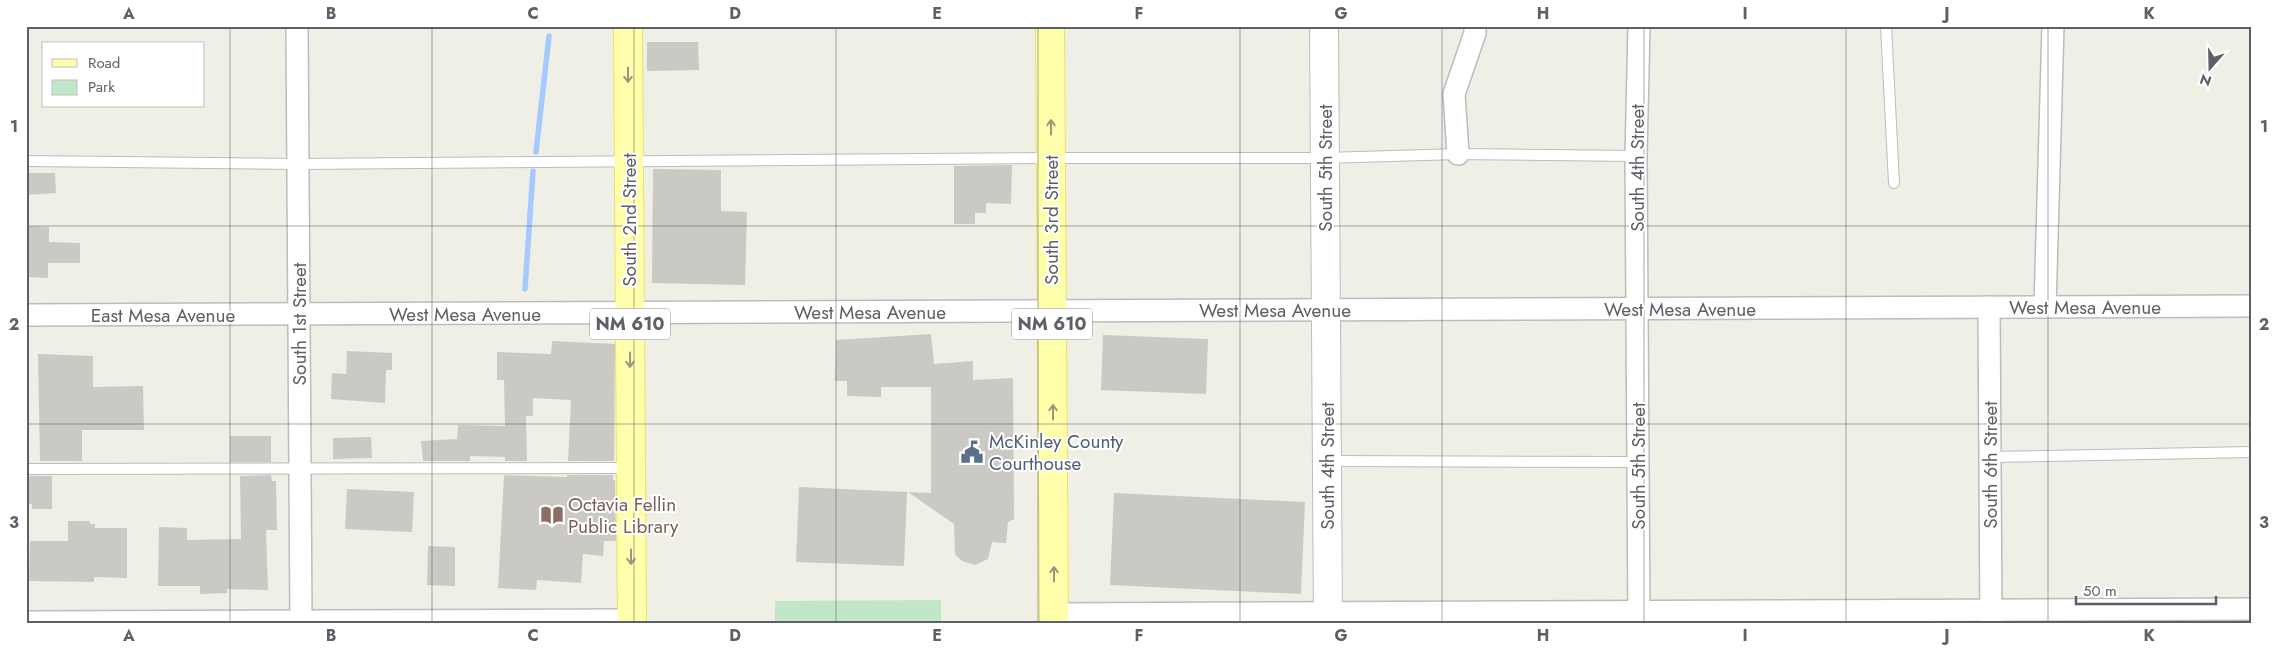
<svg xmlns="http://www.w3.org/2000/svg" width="2278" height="649" font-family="Jost,sans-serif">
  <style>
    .green { fill: #c2e7c8 }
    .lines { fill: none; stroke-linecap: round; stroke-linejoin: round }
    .stream { stroke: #a6caff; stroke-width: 5.5 }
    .building { fill: #cac9c3 }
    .lane-casing { stroke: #babcc1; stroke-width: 12 }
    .street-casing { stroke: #babcc1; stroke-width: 24 }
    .secondary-casing { stroke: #bbbdc3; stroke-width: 30 }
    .primary-casing { stroke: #f2e05d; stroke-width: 30 }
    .lane { stroke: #fff; stroke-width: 10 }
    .street { stroke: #fff; stroke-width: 21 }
    .secondary { stroke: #fff; stroke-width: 28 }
    .primary { stroke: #ffffab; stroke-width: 28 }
    .oneway { stroke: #96987e }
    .grid { fill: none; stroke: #5d6066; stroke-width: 1; stroke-opacity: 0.55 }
    .labels { text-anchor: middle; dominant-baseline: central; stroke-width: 4; stroke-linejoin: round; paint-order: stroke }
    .shield { fill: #fff; stroke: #8e9094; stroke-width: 1 }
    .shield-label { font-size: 18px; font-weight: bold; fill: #5d6066 }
    .street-label { font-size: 19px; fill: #5d6066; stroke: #fff }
    .service-label { font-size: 19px; fill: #4e5e75; stroke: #fff; text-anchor: start }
    .education-label { font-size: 19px; fill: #785e54; stroke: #fff; text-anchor: start }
    .neatline { fill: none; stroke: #5d6066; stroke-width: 2 }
    .grid-label { font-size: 16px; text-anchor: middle; font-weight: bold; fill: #5d6066 }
  </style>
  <rect width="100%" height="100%" fill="#f0efe6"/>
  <path class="green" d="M941,600v23h-166v-22z"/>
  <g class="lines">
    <g class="stream">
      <path d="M536,152l13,-116"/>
      <path d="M525,289l8,-118"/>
    </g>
  </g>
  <g class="building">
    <path d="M647,42h51l1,28 -52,1z"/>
    <path d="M1012,165l-1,39 -25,-1v10h-11v11h-21v-58z"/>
    <path d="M653,169l68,1v41l26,1 -2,73 -93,-2z"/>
    <path d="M26,173h29l1,20 -30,2z"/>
    <path d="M27,226l22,1v15l31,1v20h-32v15l-22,-1z"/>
    <path d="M931,334l3,30 39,-3v19l40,-2 1,141 -6,3 -2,21 -14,-1 -4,17 -13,6 -13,-4 -7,-7 -1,-30 -46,-32 23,1v-106h-50v10l-34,-1v-15h-12l1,-41z"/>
    <path d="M1103,335l105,4 -2,55 -105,-4z"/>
    <path d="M552,341l63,3 -1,117h-46l3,-61 -38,-2v18h-7l1,45h-22v-4l-35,-1v5h-47l-2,-20 36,-2 1,-14 47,1 -1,-46h-7v-28l54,2z"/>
    <path d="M347,351l45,2v17h-6l-1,33 -54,-4 1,-26 14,1z"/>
    <path d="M38,354l55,2v31l50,-1 1,44h-62v31h-42z"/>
    <rect x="230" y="436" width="41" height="26"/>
    <path d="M371,437l1,21 -39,1v-21z"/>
    <path d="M271,475l1,6h4l1,49h-11l2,60 -41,-1v4l-27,1v-8h-42l1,-59 28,1v12l54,-1 -1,-63z"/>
    <path d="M504,475l63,2v-2h46v5h2l1,61h-12l-1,15 -20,-2 -2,29 -44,-3 -1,10 -38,-2z"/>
    <path d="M26,476h26v33h-20v-5h-6z"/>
    <path d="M799,487l108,5 -3,74 -108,-4z"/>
    <path d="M347,489l67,3 -2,40 -67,-3z"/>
    <path d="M1114,493l191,9 -4,92 -191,-9z"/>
    <path d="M68,521h22v3h5v4h32v50l-33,-1v5l-65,-1 1,-40h38z"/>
    <path d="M428,546l27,1v39l-28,-1z"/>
  </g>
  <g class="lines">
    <defs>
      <g id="lane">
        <path d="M1886,26l8,157"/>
        <path d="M26,161l272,3 753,-6h274l133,-4 178,2"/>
        <path d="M1989,457l263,-5"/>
        <path d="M1329,461l309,1"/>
        <path d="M26,469l604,-1"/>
      </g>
      <g id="street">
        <path d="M297,26l4,597"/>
        <path d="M1458,154l-4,-60 21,-61v-7"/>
        <path d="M1989,307l2,316"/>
        <path d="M2045,307l8,-281"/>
        <path d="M26,315l2226,-9"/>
        <path d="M1054,614l1198,-5"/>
        <path d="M26,622l606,-2"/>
        <path d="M1639,623l-3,-467 3,-130"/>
      </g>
      <path id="secondary" d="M1324,26l4,597"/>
      <g id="primary">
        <path d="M628,26l4,597"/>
        <path d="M1050,26l4,597"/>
      </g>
    </defs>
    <use href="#lane" class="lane-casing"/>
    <use href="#street" class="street-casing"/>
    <use href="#secondary" class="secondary-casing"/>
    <use href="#primary" class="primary-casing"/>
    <use href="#lane" class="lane"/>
    <use href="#street" class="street"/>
    <use href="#secondary" class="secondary"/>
    <use href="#primary" class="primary"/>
  </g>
  <defs><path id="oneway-shaft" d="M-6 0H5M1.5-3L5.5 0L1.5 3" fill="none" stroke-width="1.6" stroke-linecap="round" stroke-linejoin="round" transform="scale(1.25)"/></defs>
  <g class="oneway">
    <use href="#oneway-shaft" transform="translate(628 75) rotate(90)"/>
    <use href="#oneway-shaft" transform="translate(1051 127) rotate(-90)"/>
    <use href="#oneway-shaft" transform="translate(630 360) rotate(90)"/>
    <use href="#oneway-shaft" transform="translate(1053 412) rotate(-90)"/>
    <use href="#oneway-shaft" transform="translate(631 557) rotate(90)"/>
    <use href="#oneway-shaft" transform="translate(1054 574) rotate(-90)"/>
  </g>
  <path class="grid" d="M230,26v597M432,26v597M634,26v597M836,26v597M1038,26v597M1240,26v597M1442,26v597M1644,26v597M1846,26v597M2048,26v597M26,226h2226M26,424h2226"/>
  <defs>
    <symbol id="civic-bare" viewBox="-9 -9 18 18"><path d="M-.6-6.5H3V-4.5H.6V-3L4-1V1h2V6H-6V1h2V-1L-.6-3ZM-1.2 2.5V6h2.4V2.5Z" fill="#5c6f8a" stroke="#fff" stroke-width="2.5" paint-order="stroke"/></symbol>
    <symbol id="library-bare" viewBox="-9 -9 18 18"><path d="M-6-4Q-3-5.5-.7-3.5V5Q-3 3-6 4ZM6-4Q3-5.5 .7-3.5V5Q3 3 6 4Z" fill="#8d6e63" stroke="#fff" stroke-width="2.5" paint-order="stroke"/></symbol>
  </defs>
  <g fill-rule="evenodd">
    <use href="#civic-bare" x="956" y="436" width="32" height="32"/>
    <use href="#library-bare" x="536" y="499" width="32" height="32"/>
  </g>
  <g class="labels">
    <g class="shield">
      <rect x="590" y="308.5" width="80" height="31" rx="4"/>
      <rect x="1012" y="308.5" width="80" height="31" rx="4"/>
    </g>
    <g class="shield-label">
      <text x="630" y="324">NM 610</text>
      <text x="1052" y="324">NM 610</text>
    </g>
    <g class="street-label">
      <text transform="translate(1325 168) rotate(-90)">South 5th Street</text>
      <text transform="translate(1637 168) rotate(-90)">South 4th Street</text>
      <text transform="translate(629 220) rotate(-90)">South 2nd Street</text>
      <text transform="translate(1051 220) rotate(-90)">South 3rd Street</text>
      <text x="2085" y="307">West Mesa Avenue</text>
      <text x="1680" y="309">West Mesa Avenue</text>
      <text x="1275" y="310">West Mesa Avenue</text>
      <text x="870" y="312">West Mesa Avenue</text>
      <text x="465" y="314">West Mesa Avenue</text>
      <text x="163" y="315">East Mesa Avenue</text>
      <text transform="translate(299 324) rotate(-90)">South 1st Street</text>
      <text transform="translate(1990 465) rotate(-90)">South 6th Street</text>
      <text transform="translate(1327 466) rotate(-90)">South 4th Street</text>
      <text transform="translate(1638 466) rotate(-90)">South 5th Street</text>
    </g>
    <g class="service-label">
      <text x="989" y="441">McKinley County<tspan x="989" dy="22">Courthouse</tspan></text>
    </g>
    <g class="education-label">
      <text x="568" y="504">Octavia Fellin<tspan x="568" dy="22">Public Library</tspan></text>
    </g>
  </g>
  <rect width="2278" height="649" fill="none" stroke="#ffffff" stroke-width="55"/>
  <rect x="42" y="42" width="162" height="65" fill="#ffffff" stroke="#bebfc2"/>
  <rect x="52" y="59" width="25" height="8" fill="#ffffab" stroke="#bebfc2"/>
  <text x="88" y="68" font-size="15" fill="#5d6066">Road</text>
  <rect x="52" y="80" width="25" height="15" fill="#c2e7c8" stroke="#bebfc2"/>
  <text x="88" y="92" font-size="15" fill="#5d6066">Park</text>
  <g transform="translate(2210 68) rotate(200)" stroke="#ffffff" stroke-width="4" paint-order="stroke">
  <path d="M0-4L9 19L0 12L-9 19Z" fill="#5d6066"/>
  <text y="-8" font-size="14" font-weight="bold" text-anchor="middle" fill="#5d6066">N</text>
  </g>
  <path d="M2076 596v8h140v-8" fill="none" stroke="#5d6066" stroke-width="2.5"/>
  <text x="2083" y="596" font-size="15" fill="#5d6066" stroke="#ffffff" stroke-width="4" paint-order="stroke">50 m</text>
  <rect x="28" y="28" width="2222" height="594" class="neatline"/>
  <g class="grid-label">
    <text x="129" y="19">A</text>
    <text x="331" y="19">B</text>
    <text x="533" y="19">C</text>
    <text x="735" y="19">D</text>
    <text x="937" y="19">E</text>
    <text x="1139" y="19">F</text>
    <text x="1341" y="19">G</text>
    <text x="1543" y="19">H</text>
    <text x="1745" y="19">I</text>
    <text x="1947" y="19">J</text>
    <text x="2149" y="19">K</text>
    <text x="14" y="132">1</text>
    <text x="2264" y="132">1</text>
    <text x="14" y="330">2</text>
    <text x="2264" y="330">2</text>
    <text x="14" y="528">3</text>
    <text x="2264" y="528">3</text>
    <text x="129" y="641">A</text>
    <text x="331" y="641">B</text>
    <text x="533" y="641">C</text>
    <text x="735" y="641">D</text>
    <text x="937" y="641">E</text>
    <text x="1139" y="641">F</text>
    <text x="1341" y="641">G</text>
    <text x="1543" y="641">H</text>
    <text x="1745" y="641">I</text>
    <text x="1947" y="641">J</text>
    <text x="2149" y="641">K</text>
  </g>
</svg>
